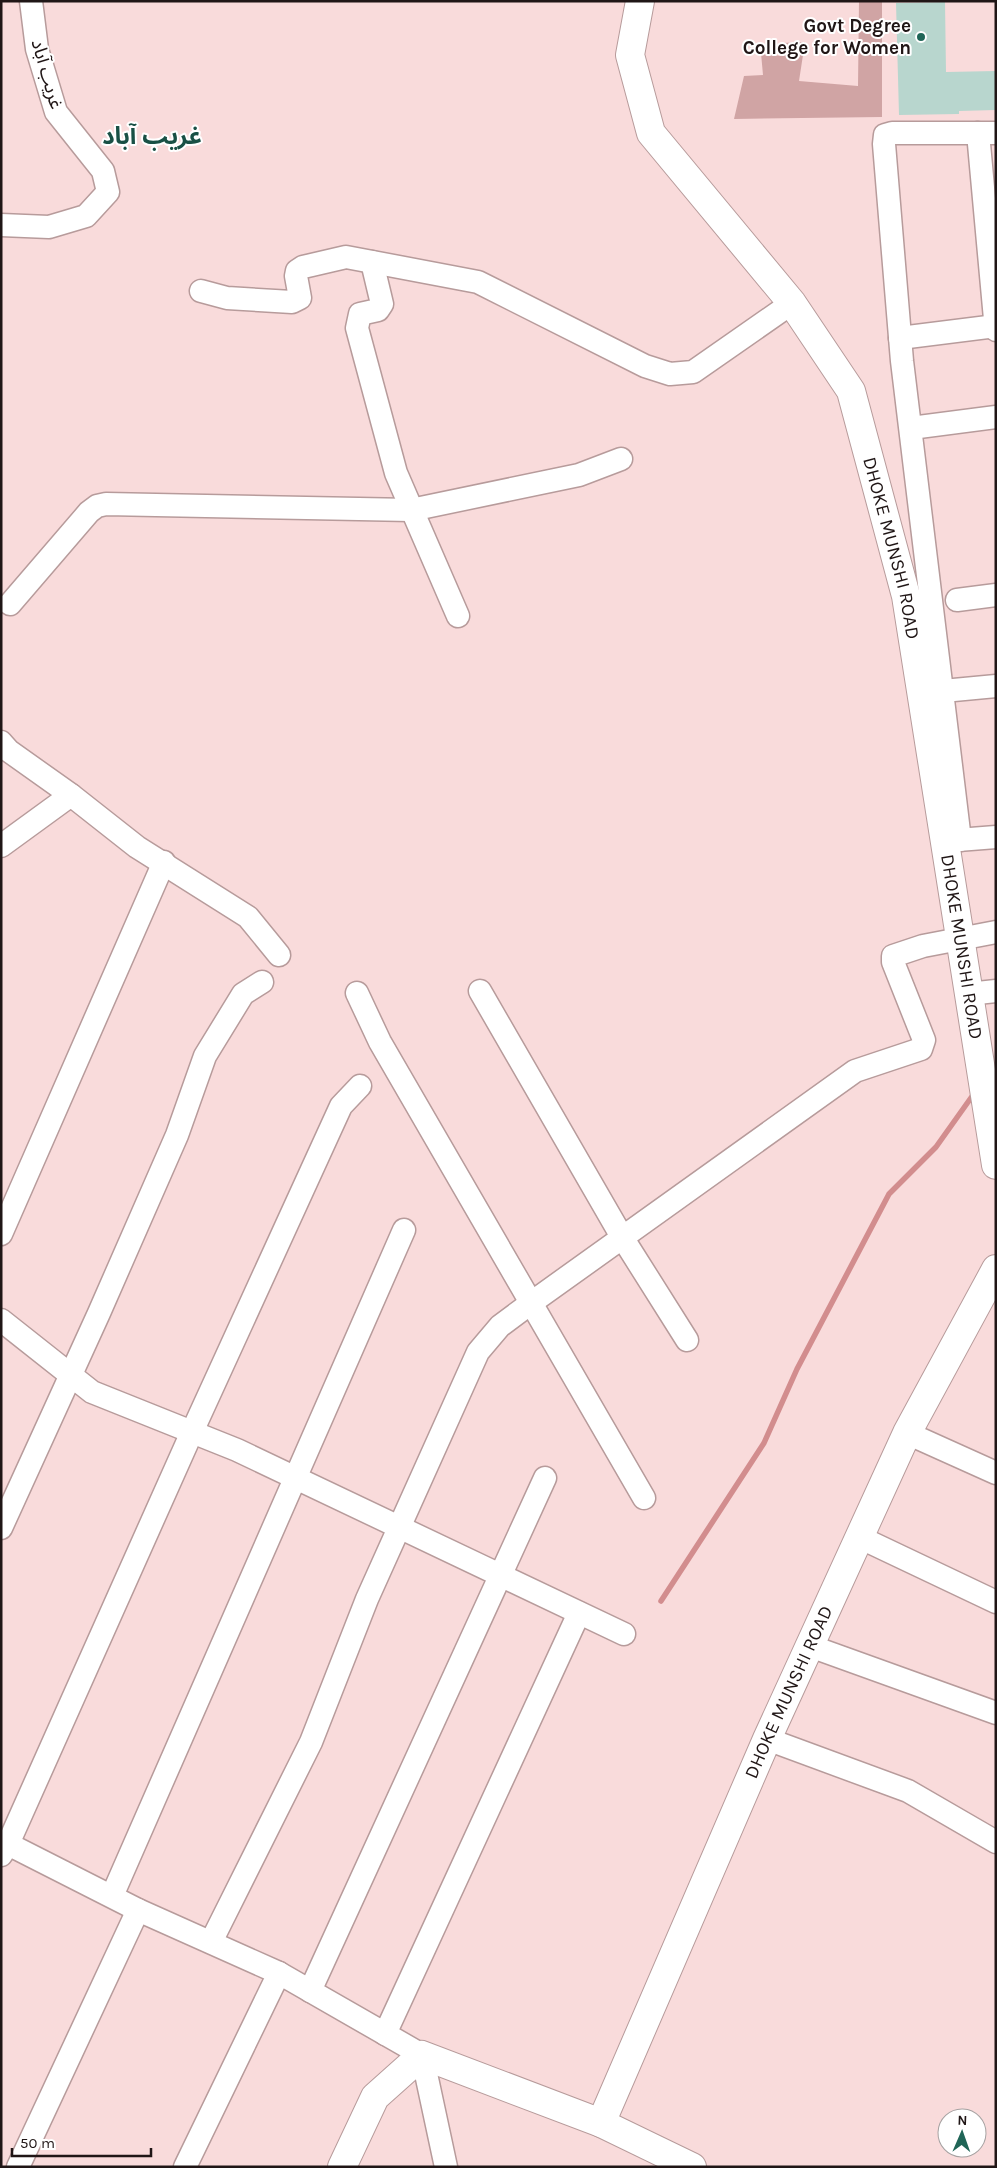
<svg xmlns="http://www.w3.org/2000/svg" width="997" height="2168" font-family="Karla,'Noto Sans Arabic',sans-serif">
  <style>
    .green { fill: #d0a4a4 }
    .lines { fill: none; stroke-linecap: round; stroke-linejoin: round }
    .stream { stroke: #d28d8e; stroke-width: 5.5 }
    .building { fill: #b8d6ce }
    .street-casing { stroke: #b79b9b; stroke-width: 25 }
    .secondary-casing { stroke: #b79b9b; stroke-width: 30 }
    .street { stroke: #fff; stroke-width: 22 }
    .secondary { stroke: #fff; stroke-width: 28 }
    .poi-dot { fill: #206557; stroke: #fff; stroke-width: 2 }
    .labels { text-anchor: middle; dominant-baseline: central; stroke-width: 4; stroke-linejoin: round; paint-order: stroke }
    .poi-label { font-size: 19px; font-weight: bold; fill: #201616; stroke: #fff; text-anchor: end }
    .street-label { font-size: 19px; fill: #201616; stroke: #fff }
    .district-label { font-size: 24px; font-weight: bold; fill: #195045; stroke: #fff }
  </style>
  <rect width="100%" height="100%" fill="#f9dbdb"/>
  <path class="green" d="M859,1h23v116l-148,2 10,-43 19,-1 -2,-22 20,3 1,-13 23,-1 -6,39 59,5z"/>
  <g class="lines">
    <path class="stream" d="M661,1601l103,-158 33,-74 92,-175 47,-47 37,-52v-5"/>
  </g>
  <path class="building" d="M945,2l1,70 50,-1v39l-37,1v3l-60,1 -3,-112z"/>
  <g class="lines">
    <defs>
      <g id="street">
        <path d="M978,133l18,197"/>
        <path d="M1,225l48,2 37,-11 22,-24 -5,-21 -47,-59 -19,-63 -6,-48"/>
        <path d="M372,262l10,42 -4,6 -18,4 -3,14 39,145 62,143"/>
        <path d="M201,291l26,7 65,4 8,-4 -4,-22 1,-5 6,-4 43,-10 132,25 167,84 25,8 23,-2 99,-69"/>
        <path d="M900,338l96,-12"/>
        <path d="M911,428l85,-11"/>
        <path d="M957,600l39,-5"/>
        <path d="M10,604l79,-92 8,-6 9,-2 305,6 168,-35 42,-16"/>
        <path d="M943,691l53,-5"/>
        <path d="M1,742l8,9 62,44 66,52 111,70 31,38"/>
        <path d="M960,840l-58,-479 -18,-217 1,-9 7,-2h104"/>
        <path d="M945,841l51,-4"/>
        <path d="M1,846l70,-51"/>
        <path d="M480,991l142,246 65,103"/>
        <path d="M357,993l23,49 264,456"/>
        <path d="M968,994l28,-3"/>
        <path d="M1,1234l163,-372"/>
        <path d="M1,1320l91,72 145,58 387,184"/>
        <path d="M907,1433l89,40"/>
        <path d="M1,1528l98,-215 78,-178 28,-79 38,-62 19,-12"/>
        <path d="M859,1537l137,65"/>
        <path d="M810,1646l186,67"/>
        <path d="M767,1739l141,52 88,51"/>
        <path d="M8,1844l184,-412 149,-326 19,-20"/>
        <path d="M1,1855l7,-11 130,66 141,63 143,82 24,112"/>
        <path d="M112,1896l292,-666"/>
        <path d="M211,1942l100,-200 56,-143 111,-247 22,-26 31,-23 324,-232 66,-22 3,-9 -31,-78v-6l30,-10 73,-14"/>
        <path d="M310,1991l235,-513"/>
        <path d="M385,2034l194,-421"/>
        <path d="M18,2167l120,-257"/>
        <path d="M185,2167l94,-194"/>
      </g>
      <g id="secondary">
        <path id="s1" d="M640,1l-10,54 21,78 141,170 59,88 55,205 90,569"/>
        <path id="s2" d="M601,2123l166,-384 140,-306 89,-164"/>
        <path d="M342,2167l33,-70 47,-42 179,68 91,44"/>
      </g>
    </defs>
    <use href="#street" class="street-casing"/>
    <use href="#secondary" class="secondary-casing"/>
    <use href="#street" class="street"/>
    <use href="#secondary" class="secondary"/>
  </g>
  <circle class="poi-dot" cx="921" cy="37" r="5"/>
  <g class="labels">
    <g class="poi-label">
      <text x="911" y="26">Govt Degree<tspan x="911" dy="22">College for Women</tspan></text>
    </g>
    <g class="street-label">
      <text transform="translate(47 74) rotate(74)">غریب آباد</text>
      <text stroke="none"><textPath href="#s1" startOffset="625">DHOKE MUNSHI ROAD</textPath></text>
      <text stroke="none"><textPath href="#s1" startOffset="1030">DHOKE MUNSHI ROAD</textPath></text>
      <text stroke="none"><textPath href="#s2" startOffset="470">DHOKE MUNSHI ROAD</textPath></text>
    </g>
    <g class="district-label">
      <text x="152" y="136">غریب آباد</text>
    </g>
  </g>
  <rect width="997" height="2168" fill="none" stroke="#201616" stroke-width="5"/>
  <g transform="translate(962 2133) rotate(2)"><circle r="24" fill="#ffffff" stroke="#a6a2a2"/>
  <path d="M0-4L9 19L0 12L-9 19Z" fill="#206557"/>
  <text y="-8" font-size="14" font-weight="bold" text-anchor="middle" fill="#201616">N</text>
  </g>
  <path d="M12 2148v8h139v-8" fill="none" stroke="#201616" stroke-width="2.5"/>
  <text x="20" y="2148" font-size="15" fill="#201616" stroke="#ffffff" stroke-width="4" paint-order="stroke">50 m</text>
</svg>
